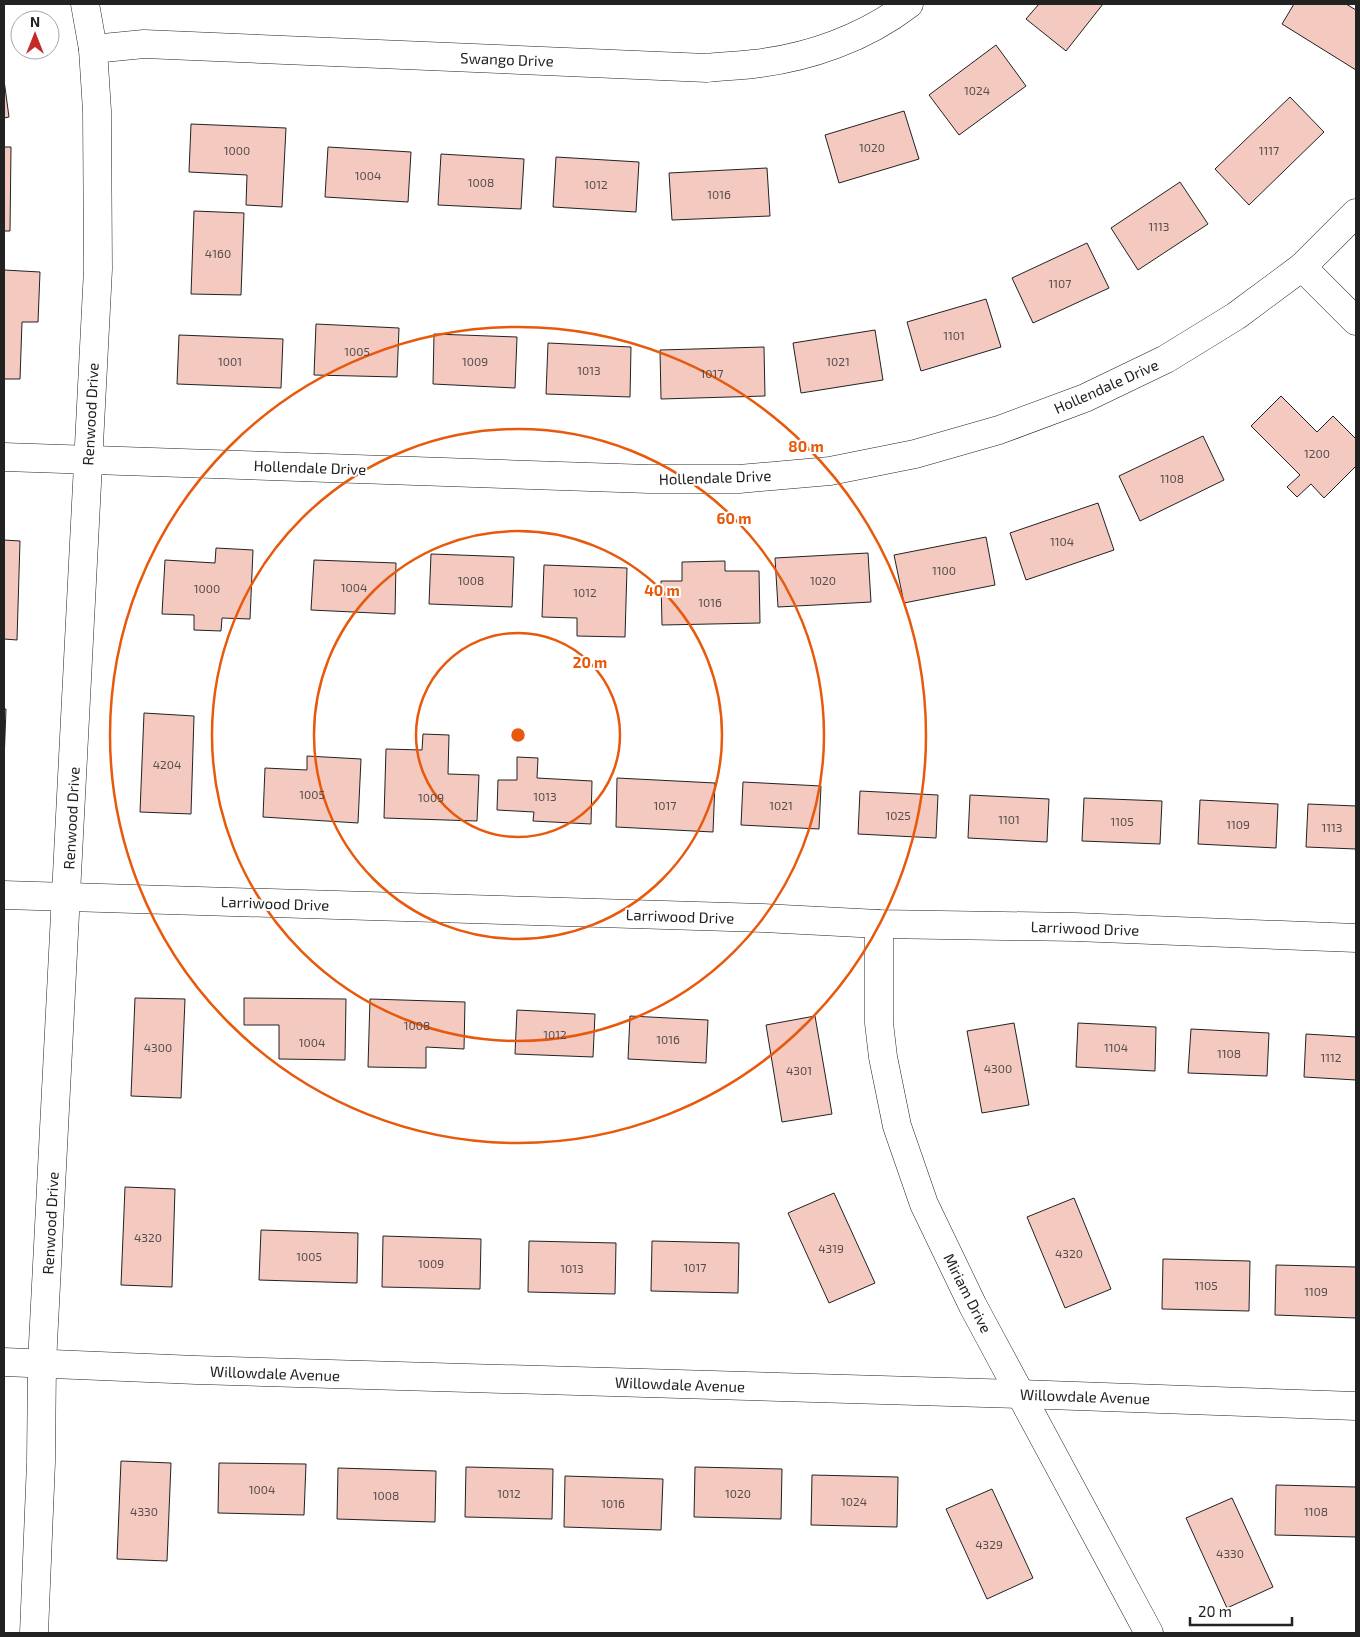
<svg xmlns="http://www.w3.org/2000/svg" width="1360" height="1637" font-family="'Exo 2',sans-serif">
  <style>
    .building { fill: #f3c9c0; stroke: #222 }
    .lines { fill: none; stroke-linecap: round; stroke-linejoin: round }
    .minor-casing { stroke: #222; stroke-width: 29 }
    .minor { stroke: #fff; stroke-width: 28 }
    .ring { fill: none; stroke: #e8590c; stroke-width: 2.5 }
    .labels { text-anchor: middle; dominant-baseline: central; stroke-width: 4; stroke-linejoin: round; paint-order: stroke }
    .number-label { font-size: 12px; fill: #564c4a }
    .street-label { font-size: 15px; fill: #222; stroke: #fff }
    .centre { fill: #e8590c; stroke: #fff; stroke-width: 2.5 }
    .ring-label { font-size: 15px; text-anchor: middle; font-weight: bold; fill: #e8590c; stroke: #fff; stroke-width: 4; stroke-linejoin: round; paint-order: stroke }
  </style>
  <rect width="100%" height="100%" fill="#fff"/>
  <g class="building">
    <path d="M1039,4h64l-37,47 -40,-32z"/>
    <path d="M1294,4h52l10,6v60l-74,-46z"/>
    <path d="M996,45l30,41 -67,49 -30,-40z"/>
    <path d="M4,80l5,37 -5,1z"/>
    <path d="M1290,97l34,35 -75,73 -34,-36z"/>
    <path d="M904,111l15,48 -80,24 -14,-48z"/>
    <path d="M191,124l95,4 -4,79 -36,-2 1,-30 -58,-3z"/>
    <path d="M4,147h7l-1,84h-6z"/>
    <path d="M328,147l83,5 -3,50 -83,-5z"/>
    <path d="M441,154l83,5 -3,50 -83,-4z"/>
    <path d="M556,157l83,5 -3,50 -83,-5z"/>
    <path d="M767,168l3,48 -98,4 -3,-47z"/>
    <path d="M1180,182l28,42 -70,46 -27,-42z"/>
    <path d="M194,211l50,2 -3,82 -50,-1z"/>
    <path d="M1087,243l22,45 -76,35 -21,-45z"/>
    <path d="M4,270l36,2 -2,50h-16l-2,57h-16z"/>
    <path d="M986,299l15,48 -80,24 -14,-49z"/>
    <path d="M316,324l83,4 -2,49 -83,-2z"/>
    <path d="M875,330l8,50 -82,13 -8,-50z"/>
    <path d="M434,334l83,3 -2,51 -82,-4z"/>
    <path d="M179,335l104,4 -2,49 -104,-4z"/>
    <path d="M548,343l83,4 -1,50 -84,-3z"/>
    <path d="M764,347l1,49 -104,3 -1,-49z"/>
    <path d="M1281,396l36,36 16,-16 23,23v27l-32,32 -13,-14 -14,13 -10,-10 13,-12 -49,-49z"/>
    <path d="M1203,436l21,44 -84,41 -21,-45z"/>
    <path d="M1098,503l16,47 -88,30 -16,-47z"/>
    <path d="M986,537l9,48 -91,18 -10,-48z"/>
    <path d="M4,540l16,1 -3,99 -13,-1z"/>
    <path d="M216,548l37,2 -3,69 -28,-1 -1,13 -27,-1v-15l-32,-1 3,-54 50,3z"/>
    <path d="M868,553l3,49 -93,5 -3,-49z"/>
    <path d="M431,554l83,3 -2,50 -83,-3z"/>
    <path d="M314,560l82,3 -1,51 -84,-4z"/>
    <path d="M725,561v10h34l1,52 -98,2 -1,-44h21v-19z"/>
    <path d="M544,565l83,3 -2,69 -48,-1v-18l-35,-1z"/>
    <path d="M4,709h2l-2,53z"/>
    <path d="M144,713l50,3 -3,98 -51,-2z"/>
    <path d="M423,734l26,1 -1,39 31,1 -2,46 -93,-3 2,-69 36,1z"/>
    <path d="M307,756l54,3 -3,64 -95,-6 2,-49 42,2z"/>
    <path d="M517,757l21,1 -1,20 55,3 -1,43 -58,-3 1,-9 -37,-2 1,-30h19z"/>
    <path d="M617,778l98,5 -2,49 -97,-5z"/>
    <path d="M743,782l78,4 -2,43 -78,-4z"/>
    <path d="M860,791l78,4 -2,43 -78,-4z"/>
    <path d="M970,795l79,4 -2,43 -79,-4z"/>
    <path d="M1084,798l78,3 -2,43 -78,-3z"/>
    <path d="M1200,800l78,4 -2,44 -78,-4z"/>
    <path d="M1308,804l48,2v43l-50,-2z"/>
    <path d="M135,998l50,1 -4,99 -50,-2z"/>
    <path d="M244,998l102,1 -1,61 -66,-1v-34h-35z"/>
    <path d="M370,999l95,3 -1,47 -38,-2v21l-58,-1z"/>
    <path d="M517,1010l78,4 -2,43 -78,-3z"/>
    <path d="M630,1016l78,4 -2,43 -78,-4z"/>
    <path d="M815,1016l17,98 -50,8 -16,-97z"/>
    <path d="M1014,1023l15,82 -47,8 -15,-82z"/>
    <path d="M1078,1023l78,4 -1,44 -79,-4z"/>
    <path d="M1191,1029l78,4 -2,43 -79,-3z"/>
    <path d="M1306,1034l50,3v43l-52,-3z"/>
    <path d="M125,1187l50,2 -3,98 -51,-2z"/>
    <path d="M834,1193l41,90 -46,20 -41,-90z"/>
    <path d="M1074,1198l37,91 -46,19 -38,-91z"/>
    <path d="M261,1230l97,3 -1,50 -98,-3z"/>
    <path d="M383,1236l98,3 -1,50 -98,-2z"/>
    <path d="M529,1241l87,2 -1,51 -87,-2z"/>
    <path d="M652,1241l87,2 -1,50 -87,-2z"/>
    <path d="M1163,1259l87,2 -1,50 -87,-2z"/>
    <path d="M1276,1265l80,2v51l-81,-3z"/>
    <path d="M121,1461l50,2 -4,98 -50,-2z"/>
    <path d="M219,1463l87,1 -2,51 -86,-2z"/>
    <path d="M466,1467l87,2 -1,50 -87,-2z"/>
    <path d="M695,1467l87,2 -1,50 -87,-2z"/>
    <path d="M338,1468l98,3 -1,51 -98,-3z"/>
    <path d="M812,1475l86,2 -1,50 -86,-2z"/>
    <path d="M565,1476l98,3 -2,51 -97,-3z"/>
    <path d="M1276,1485l80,2v50l-81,-2z"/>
    <path d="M992,1489l41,89 -46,21 -41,-90z"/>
    <path d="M1232,1498l41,89 -46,21 -41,-90z"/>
  </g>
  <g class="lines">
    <defs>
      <g id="minor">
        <path d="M93,49l51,-5 563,24c15,-2 30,-2 46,-4 55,-6 112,-26 156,-60"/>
        <path d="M1302,267l54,54"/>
        <path d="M4,457l645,22h90l91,-8 85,-17 84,-24 86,-32 81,-39 70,-43 66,-49 54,-54"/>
        <path d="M4,895l759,23 116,6 196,3 281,11"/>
        <path d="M879,924v99l4,34 14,69 27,78 49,102 176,327"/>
        <path d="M4,1362l192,8 824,24 336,12"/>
        <path d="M34,1633l7,-171 1,-99 56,-1094 -1,-158 -4,-62 -8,-45"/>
      </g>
    </defs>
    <use href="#minor" class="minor-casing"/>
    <use href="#minor" class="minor"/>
  </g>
  <g class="ring">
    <circle cx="518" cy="735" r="102"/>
    <circle cx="518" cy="735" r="204"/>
    <circle cx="518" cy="735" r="306"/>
    <circle cx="518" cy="735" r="408"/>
  </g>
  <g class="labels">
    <g class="number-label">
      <text x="977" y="90">1024</text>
      <text x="872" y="147">1020</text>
      <text x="237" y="150">1000</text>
      <text x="1269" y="150">1117</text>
      <text x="368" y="175">1004</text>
      <text x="481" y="182">1008</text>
      <text x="596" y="184">1012</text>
      <text x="719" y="194">1016</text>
      <text x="1159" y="226">1113</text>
      <text x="218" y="253">4160</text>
      <text x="1060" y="283">1107</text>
      <text x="954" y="335">1101</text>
      <text x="357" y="351">1005</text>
      <text x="230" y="361">1001</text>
      <text x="475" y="361">1009</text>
      <text x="838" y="361">1021</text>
      <text x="589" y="370">1013</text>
      <text x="712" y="373">1017</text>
      <text x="1317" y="453">1200</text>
      <text x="1172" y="478">1108</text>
      <text x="1062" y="541">1104</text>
      <text x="944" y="570">1100</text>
      <text x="471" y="580">1008</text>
      <text x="823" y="580">1020</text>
      <text x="354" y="587">1004</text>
      <text x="207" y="588">1000</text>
      <text x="585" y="592">1012</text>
      <text x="710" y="602">1016</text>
      <text x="167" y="764">4204</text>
      <text x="312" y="794">1005</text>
      <text x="545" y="796">1013</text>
      <text x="431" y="797">1009</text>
      <text x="665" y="805">1017</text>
      <text x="781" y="805">1021</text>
      <text x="898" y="815">1025</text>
      <text x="1009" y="819">1101</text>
      <text x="1122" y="821">1105</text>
      <text x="1238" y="824">1109</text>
      <text x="1332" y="827">1113</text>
      <text x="417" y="1025">1008</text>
      <text x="555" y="1034">1012</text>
      <text x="668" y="1039">1016</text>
      <text x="312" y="1042">1004</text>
      <text x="158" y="1047">4300</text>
      <text x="1116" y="1047">1104</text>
      <text x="1229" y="1053">1108</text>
      <text x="1331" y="1057">1112</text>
      <text x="998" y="1068">4300</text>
      <text x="799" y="1070">4301</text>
      <text x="148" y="1237">4320</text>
      <text x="831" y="1248">4319</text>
      <text x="1069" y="1253">4320</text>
      <text x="309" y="1256">1005</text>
      <text x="431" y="1263">1009</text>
      <text x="695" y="1267">1017</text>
      <text x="572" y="1268">1013</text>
      <text x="1206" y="1285">1105</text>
      <text x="1316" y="1291">1109</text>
      <text x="262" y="1489">1004</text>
      <text x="509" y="1493">1012</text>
      <text x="738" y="1493">1020</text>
      <text x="386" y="1495">1008</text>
      <text x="854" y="1501">1024</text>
      <text x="613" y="1503">1016</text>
      <text x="144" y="1511">4330</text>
      <text x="1316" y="1511">1108</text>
      <text x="989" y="1544">4329</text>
      <text x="1230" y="1553">4330</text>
    </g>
    <g class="street-label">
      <text transform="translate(507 59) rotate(2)">Swango Drive</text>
      <text transform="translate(1106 386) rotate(-24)">Hollendale Drive</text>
      <text transform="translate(90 414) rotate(-87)">Renwood Drive</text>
      <text transform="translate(310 467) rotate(2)">Hollendale Drive</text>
      <text transform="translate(715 477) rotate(-2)">Hollendale Drive</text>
      <text transform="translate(71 818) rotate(-87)">Renwood Drive</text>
      <text transform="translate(275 903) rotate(2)">Larriwood Drive</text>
      <text transform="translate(680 916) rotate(2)">Larriwood Drive</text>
      <text transform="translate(1085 928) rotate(2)">Larriwood Drive</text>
      <text transform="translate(50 1223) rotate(-87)">Renwood Drive</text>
      <text transform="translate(968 1293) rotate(63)">Miriam Drive</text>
      <text transform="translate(275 1373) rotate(2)">Willowdale Avenue</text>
      <text transform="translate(680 1384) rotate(2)">Willowdale Avenue</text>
      <text transform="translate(1085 1396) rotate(2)">Willowdale Avenue</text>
    </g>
  </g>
  <circle cx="518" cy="735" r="8" class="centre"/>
  <g class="ring-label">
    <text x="806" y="452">80 m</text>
    <text x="734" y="524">60 m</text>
    <text x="662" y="596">40 m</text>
    <text x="590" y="668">20 m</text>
  </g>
  <rect width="1360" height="1637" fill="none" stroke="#222222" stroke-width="10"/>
  <g transform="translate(35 35)"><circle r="24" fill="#ffffff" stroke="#a7a7a7"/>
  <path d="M0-4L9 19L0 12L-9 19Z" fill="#c62828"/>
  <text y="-8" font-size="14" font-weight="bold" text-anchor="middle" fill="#222222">N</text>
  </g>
  <path d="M1190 1617v8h102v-8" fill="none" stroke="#222222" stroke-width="2.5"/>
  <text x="1198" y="1617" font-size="15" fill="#222222" stroke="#ffffff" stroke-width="4" paint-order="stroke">20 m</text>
</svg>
